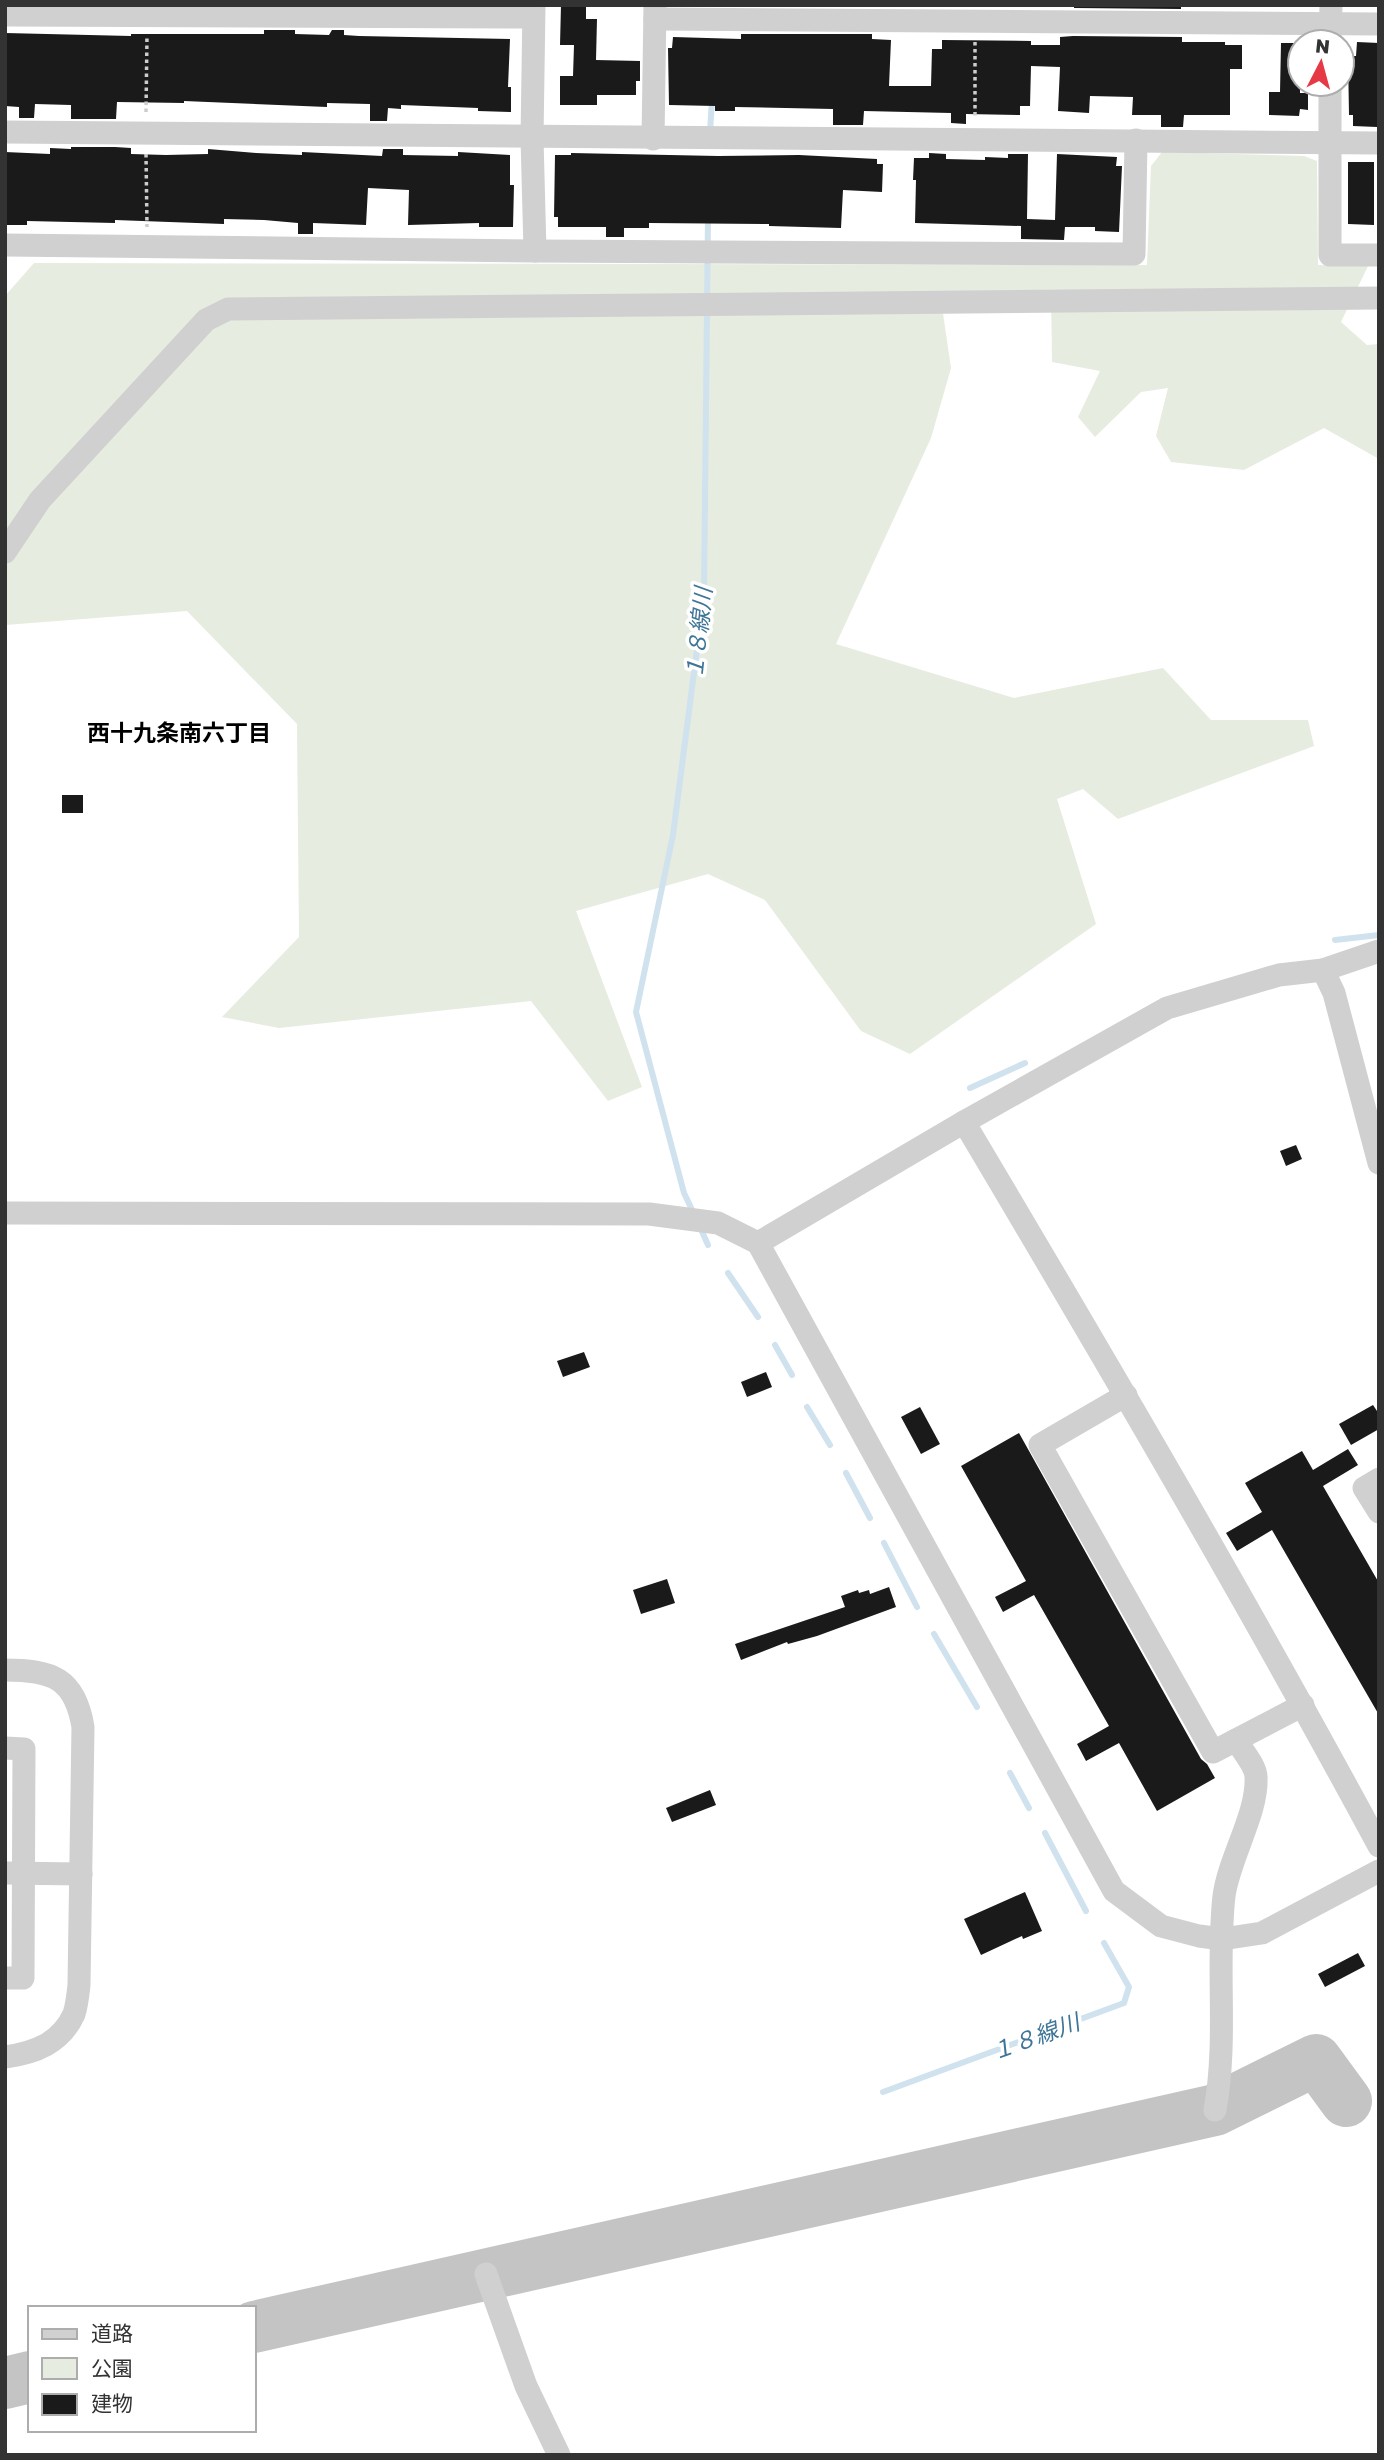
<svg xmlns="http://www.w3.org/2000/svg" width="1384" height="2460" font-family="'Golos Text','Noto Sans JP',sans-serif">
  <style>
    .green { fill: #e6ecdf }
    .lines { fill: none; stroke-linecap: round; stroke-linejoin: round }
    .stream { stroke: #cfe2ee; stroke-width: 6 }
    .taxiway { stroke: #c4c4c4; stroke-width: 52 }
    .building { fill: #1a1a1a }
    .path { stroke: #cdcdcd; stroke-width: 3.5; stroke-dasharray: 3.5 3.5; stroke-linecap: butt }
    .minor { stroke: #d0d0d0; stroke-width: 23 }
    .labels { text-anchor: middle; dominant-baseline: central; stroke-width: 7; stroke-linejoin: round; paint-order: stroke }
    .water-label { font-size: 23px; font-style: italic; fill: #3f7597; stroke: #fff }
    .neighbourhood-label { font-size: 23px; font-weight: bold; fill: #000; stroke: #fff }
  </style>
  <rect width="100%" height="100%" fill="#fff"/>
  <path class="green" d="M1162,152l142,4 13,5 1,104 50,1 -27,56 26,23 12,-1v115l-55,-31 -80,42 -73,-8 -15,-26 12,-48 -27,4 -46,45 -17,-20 22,-46 -48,-9 -1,-71 -111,2 11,75 -20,70 -95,206 178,54 149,-30 48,52h97l6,26 -196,73 -35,-30 -26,10 39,125 -186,130 -49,-23 -96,-131 -57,-26 -132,37 66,176 -34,14 -77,-100 -252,27 -57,-11 77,-80 -2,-213 -110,-113 -182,14v-329l29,-33 1113,2 4,-99z"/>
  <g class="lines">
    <g class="stream">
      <path d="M710,133l2,-35"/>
      <path d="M1335,940l44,-5"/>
      <path d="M970,1088l55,-25"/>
      <path d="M694,1214l-10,-21 -48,-181 37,-177 31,-240 4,-378"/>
      <path d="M700,1227l8,18"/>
      <path d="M728,1273l30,44"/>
      <path d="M775,1345l17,30"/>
      <path d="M807,1407l23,38"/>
      <path d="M846,1473l24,45"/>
      <path d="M884,1543l33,64"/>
      <path d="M934,1634l43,73"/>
      <path d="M1010,1773l19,35"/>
      <path d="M1045,1833l41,78"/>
      <path d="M883,2092l241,-89 5,-16 -25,-44"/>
    </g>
    <g class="taxiway">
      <path d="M254,2327l961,-217 101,-50 30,41"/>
      <path d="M5,2383l25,-6"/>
    </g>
  </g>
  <g class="building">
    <path d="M561,5h25v14h11l-1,41 44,1v20h-4v14h-39v10h-37v-29h13l1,-31h-14z"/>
    <path d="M1074,5h107v4l-107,-1z"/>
    <path d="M264,30h31v4l34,1 3,-5h12v5l15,1 151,3 -2,48h3v25l-33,-1v-3l-77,-3v4l-13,-1 -1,13h-17v-17l-43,-1v4l-143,-6v2l-67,-1 -1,17h-45v-14l-36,-1 -1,14h-15v-11l-14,-1v-73l126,3v-2h133z"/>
    <path d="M741,34h131v5l19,1 -2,46h42l1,-37h10v-9l89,1v4h29v-8l13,-1 109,1v5h43v3h17v24h-12v46h-46l-1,12h-22v-12h-29l1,-18 -43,-1 -1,17 -31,-2 2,-44 -29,-1 -1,40h-10v9l-54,-1v10l-15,-1v-10l-87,-2 -1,14h-30v-16l-98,-2v4h-20v-5l-46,-1 -1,-57h4l1,-11 68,2z"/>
    <path d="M1357,42l22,1 -2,84 -24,-1v-11h-4l-1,-59h8z"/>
    <path d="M1281,43h19v50h8v17l-8,-1 -1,7 -30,-1v-23h11z"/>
    <path d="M71,147h44l16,1v6l35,1 42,-1v-5l48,4 46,2v-3l80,4 1,-7h20v6l55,1v-4l52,3v30h4l-1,42h-34v-4l-71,2 1,-35 -41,-2 -2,37 -53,-2v11h-15v-11l-34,-3 -40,-1v5l-109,-4v3l-88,-2v4h-22v-73l45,2v-6l21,1z"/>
    <path d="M571,153l147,3 81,-1 78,4v5h6l-1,28 -39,-2 -2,38 -72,-2v-2l-120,-1v5h-25v9h-18v-10h-48v-10h-4l1,-62h16z"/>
    <path d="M929,153l17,1v5l39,1v-3l23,1v-4h20l-1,65 28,1 2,-66 60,3 -1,9h6l-3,66 -24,-1v-4h-30l-1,13 -43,-1v-13l-106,-3 1,-43h-3l1,-22h15z"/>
    <path d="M1348,162h26v63l-26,-1z"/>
    <rect x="62" y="795" width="21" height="18"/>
    <path d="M1296,1145l6,14 -16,7 -6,-15z"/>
    <path d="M584,1352l6,15 -27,10 -6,-16z"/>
    <path d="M766,1372l6,15 -25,10 -6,-15z"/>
    <path d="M1373,1405l6,9v15l-28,16 -12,-21z"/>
    <path d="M920,1407l20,37 -19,10 -20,-37z"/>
    <path d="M1019,1433l182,326 6,5 8,14 -58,33 -38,-68 -33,18 -9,-17 32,-18 -75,-131 -31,17 -8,-15 31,-16 -65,-115z"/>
    <path d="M1348,1449l10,16 -35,21 56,97v132l-107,-185 -35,21 -11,-18 36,-21 -17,-29 57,-32 11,19z"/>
    <path d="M667,1579l8,24 -34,11 -8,-24z"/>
    <path d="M889,1587l7,20 -79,29 -29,8 -1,-2 -46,18 -6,-16 110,-37 -4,-11 17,-6 1,3 10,-3 1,4z"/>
    <path d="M710,1790l6,15 -44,17 -6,-14z"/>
    <path d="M1025,1892l17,39 -19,8 -1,-3 -41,19 -17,-36z"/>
    <path d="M1358,1953l7,13 -40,21 -7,-13z"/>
  </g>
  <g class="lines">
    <g class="path">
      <path d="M975,42v77"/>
      <path d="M146,112l1,-77"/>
      <path d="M146,154l1,73"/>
    </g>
    <g class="minor">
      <path d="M534,5l-2,133 3,113"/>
      <path d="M5,15l528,2"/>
      <path d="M655,19l724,5"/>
      <path d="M1330,42l1,-37"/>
      <path d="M1330,84v171h49"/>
      <path d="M5,132l1374,11"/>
      <path d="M653,139l2,-134"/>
      <path d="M5,245l530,6 599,3 2,-114"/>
      <path d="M5,552l35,-52 166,-180 22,-11 1151,-11"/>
      <path d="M1323,970l11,23 45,170"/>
      <path d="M964,1122c142,239 283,479 415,724"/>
      <path d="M5,1213l644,1 69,9 40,20 356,648 47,35 38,10 23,3 40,-6 117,-62"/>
      <path d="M758,1243l206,-121 203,-114 112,-33 44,-5 56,-19"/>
      <path d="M1126,1395l-86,50 173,307 90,-47"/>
      <path d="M1379,1479l-15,9 15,24"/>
      <path d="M5,1670c47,0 70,8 78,57l-4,258c-1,9 -2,20 -5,29 -13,29 -39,39 -69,43"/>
      <path d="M5,1748l19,1 -1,229h-18"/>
      <path d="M5,1873l76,1"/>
      <path d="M1215,2110c13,-71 1,-143 9,-214 5,-38 34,-83 32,-119 0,-11 -14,-27 -20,-37"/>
      <path d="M486,2274l40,112 33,69"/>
    </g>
  </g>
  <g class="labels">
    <g class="water-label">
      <text transform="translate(698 633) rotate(-84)">１８線川</text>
      <text transform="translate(1035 2036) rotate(-20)">１８線川</text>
    </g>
    <g class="neighbourhood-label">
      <text x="179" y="732">西十九条南六丁目</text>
    </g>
  </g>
  <rect width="1384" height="2460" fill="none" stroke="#333333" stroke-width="14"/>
  <rect x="28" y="2306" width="228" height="126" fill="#ffffff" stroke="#adadad" stroke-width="2"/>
  <rect x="42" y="2329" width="35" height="10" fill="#d0d0d0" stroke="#adadad" stroke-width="2"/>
  <text x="91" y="2341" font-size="21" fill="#333333">道路</text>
  <rect x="42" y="2358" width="35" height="21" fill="#e6ecdf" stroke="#adadad" stroke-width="2"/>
  <text x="91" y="2376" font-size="21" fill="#333333">公園</text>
  <rect x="42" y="2394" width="35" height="21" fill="#1a1a1a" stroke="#adadad" stroke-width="2"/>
  <text x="91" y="2411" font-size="21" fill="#333333">建物</text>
  <g transform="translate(1321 63) rotate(6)"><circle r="33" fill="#ffffff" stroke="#adadad" stroke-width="2"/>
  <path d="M0-5L12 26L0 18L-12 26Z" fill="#e63946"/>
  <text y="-10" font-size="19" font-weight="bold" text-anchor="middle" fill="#333333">N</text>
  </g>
</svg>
